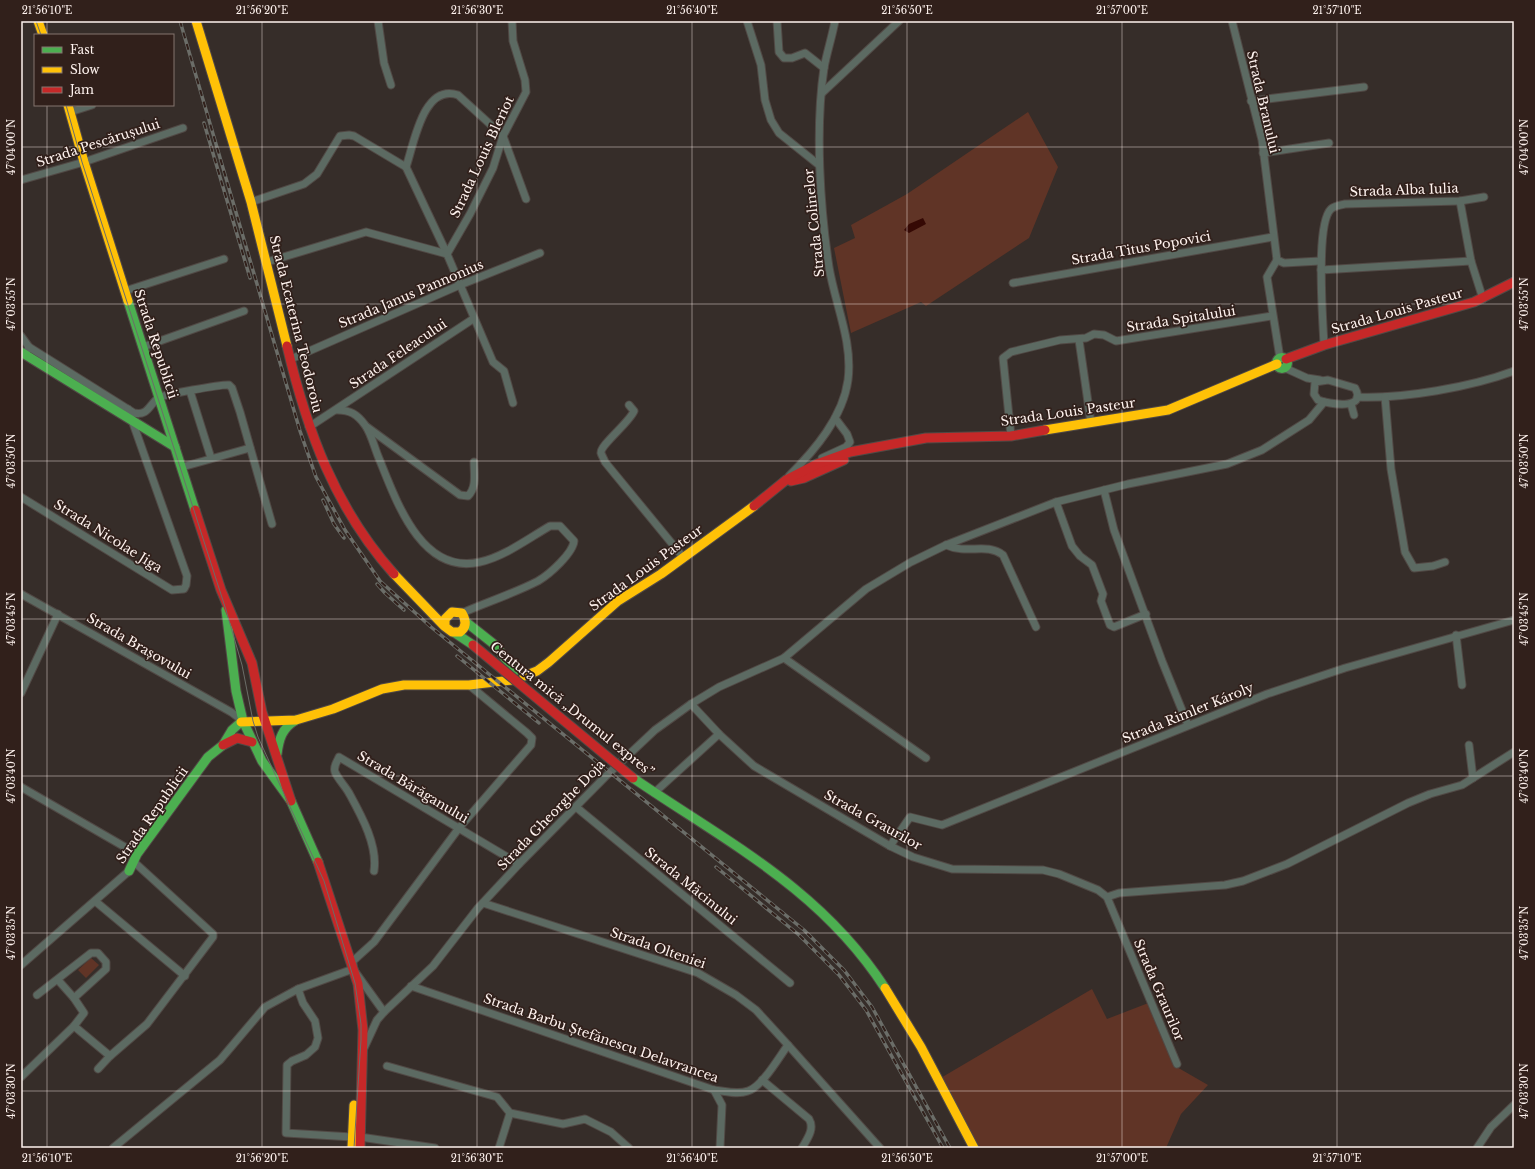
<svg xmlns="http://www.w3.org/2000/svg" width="1535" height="1169" font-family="'Libre Baskerville',serif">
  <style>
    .green { fill: #603426 }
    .water { fill: #350904 }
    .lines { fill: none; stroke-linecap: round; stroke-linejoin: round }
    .street-casing { stroke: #514945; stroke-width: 9 }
    .fast-casing { stroke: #514945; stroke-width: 11 }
    .slow-casing { stroke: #514945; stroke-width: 11 }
    .jam-casing { stroke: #514945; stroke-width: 11 }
    .street { stroke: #5c6a62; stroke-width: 7 }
    .fast { stroke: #4caf50; stroke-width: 9 }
    .slow { stroke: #ffc107; stroke-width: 9 }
    .jam { stroke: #c62828; stroke-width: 9 }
    .tram { stroke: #6b6d68; stroke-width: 1 }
    .rail-casing { stroke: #6b6d68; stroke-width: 3.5 }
    .rail { stroke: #31201b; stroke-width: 2; stroke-dasharray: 6; stroke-linecap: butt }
    .jam-bridge-casing { stroke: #514945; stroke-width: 11; stroke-linecap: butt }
    .jam-bridge { stroke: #c62828; stroke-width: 9 }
    .ticks { fill: none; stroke: #fef2ee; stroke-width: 1; stroke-opacity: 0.45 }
    .labels { text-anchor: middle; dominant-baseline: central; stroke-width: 3.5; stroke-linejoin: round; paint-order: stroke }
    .street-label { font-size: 13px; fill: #fef2ee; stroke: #31201b }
    .neatline { fill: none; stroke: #fef2ee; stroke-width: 1.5 }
    .ticks-label { font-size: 10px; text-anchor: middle; fill: #fef2ee }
  </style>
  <rect width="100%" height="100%" fill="#362d29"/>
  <g class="green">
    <path d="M1028,112l30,55 -29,71 -103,68 -5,-4 -70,31 -17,-85 21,-10 -4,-13 56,-31z"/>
    <path d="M91,958l8,7 -13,13 -8,-8z"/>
    <path d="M1092,989l15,30 44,-17 24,64 33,19 -27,29 -15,34h-192l-35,-69z"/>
  </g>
  <path class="water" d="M923,218l3,6 -17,9 -5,-3 5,-6z"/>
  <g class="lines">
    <defs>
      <g id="street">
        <path d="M378,21l6,42 7,22"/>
        <path d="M747,21l14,44 4,35 6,20 8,13 40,32"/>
        <path d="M777,21l2,31 5,6h8l13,-5 19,15"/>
        <path d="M1232,21l30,119 15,120 7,3 36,-2"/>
        <path d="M822,93l77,-72"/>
        <path d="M1251,101l113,-14"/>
        <path d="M70,112l22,-7"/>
        <path d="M1263,153l66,-10"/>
        <path d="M406,167l41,87 46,108 11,9 9,32"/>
        <path d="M21,180l63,-18 99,-34"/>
        <path d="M1460,201l11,60 12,38"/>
        <path d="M251,202l53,-18 13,-10 23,-38 9,-1 5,1 52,31c8,-23 17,-84 52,-72l45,41 23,63"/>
        <path d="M1277,260l-10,17 13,81"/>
        <path d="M267,262l99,-30 81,22 23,-40 23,-46 10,-32 23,-44 -1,-12 -12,-39 -1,-20"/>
        <path d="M1321,270l150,-9"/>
        <path d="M1013,283l260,-46"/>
        <path d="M125,291l99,-32"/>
        <path d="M21,336l8,11 -2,4"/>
        <path d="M1079,340l12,83"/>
        <path d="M1324,345c-1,-24 -9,-121 7,-136 3,-3 9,-4 14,-5l115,-3 24,-4"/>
        <path d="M29,347l105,66c14,3 15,-8 24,-15 3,-3 65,-14 71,-13l3,3 8,24 32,112"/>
        <path d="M143,347l101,-36"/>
        <path d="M291,359l169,-74 80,-32"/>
        <path d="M1285,368l22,10 13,2"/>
        <path d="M1328,380l27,8c13,23 -27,16 -37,12l-4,-6 1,-12z"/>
        <path d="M190,391l21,67"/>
        <path d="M1357,397c46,2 114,-10 157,-26"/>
        <path d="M1385,397l6,72 14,83 9,16 19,-2 12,-4"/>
        <path d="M1351,404l3,11"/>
        <path d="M629,405l5,6c-5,12 -34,34 -33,42 1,3 3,6 4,9l78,95"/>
        <path d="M337,410c13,0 20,4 28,15 6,8 9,21 13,31 17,41 42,120 102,106 24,-5 49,-24 70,-36h10l14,15c-1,12 -24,33 -36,40 -23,12 -51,21 -76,32"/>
        <path d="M309,427l164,-108"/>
        <path d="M367,427l93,68 8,1c9,-9 6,-22 6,-34"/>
        <path d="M1011,436l-8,-78 8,-6 8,-2 41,-10 26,-2 8,-4 10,1 12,6 156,-25"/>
        <path d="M822,458l24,-11 4,-5 -3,-8 -12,-16"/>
        <path d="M182,467l68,-19"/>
        <path d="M789,476c26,-26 54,-59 59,-96 5,-39 -13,-76 -19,-113 -9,-60 -14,-138 -5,-199 3,-16 8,-31 11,-47"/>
        <path d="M1104,490l10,40 48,131 26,64"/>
        <path d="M21,497l151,93 12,-1 2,-4 1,-9 -59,-167"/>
        <path d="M1056,502l16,44 8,10 12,9 11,29 -2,7 9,24 4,2 32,-13"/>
        <path d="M946,545c22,10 40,-3 57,10l33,72"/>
        <path d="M21,594l210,118 12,9"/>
        <path d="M1456,635l6,50"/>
        <path d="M784,658l142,100"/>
        <path d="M21,693l37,-79"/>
        <path d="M691,704l28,30 35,32 136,80 23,11 39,12 91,1 16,4 39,16 9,7 70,167"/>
        <path d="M1469,745l4,33"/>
        <path d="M21,787l116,67"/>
        <path d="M654,793l65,-59"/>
        <path d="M576,807l214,176"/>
        <path d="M890,846l20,-29 32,8 325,-131 78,-26 169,-48"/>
        <path d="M374,871c4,-26 -13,-56 -25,-78 -4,-7 -11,-14 -14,-21 -2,-6 2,-10 4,-15l180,107"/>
        <path d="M1107,897l12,-4 106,-8 18,-4 44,-17 121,-61 22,-9 32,-9 52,-33"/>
        <path d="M95,901l90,75"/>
        <path d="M483,903l215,70 38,22 20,15 32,35 92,103"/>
        <path d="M21,965l108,-94"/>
        <path d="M353,966v-5l21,-19 85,-114 72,-83 1,-7 -5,-5 -58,-48"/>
        <path d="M411,986l303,104c11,1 23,5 34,1 14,-4 31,-34 40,-46"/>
        <path d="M298,989l5,14 12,18 3,17 -3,9 -9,8 -14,6 -5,4 -1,68 66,4"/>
        <path d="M37,995l54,-42h7l8,9v7l-32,29"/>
        <path d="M384,1012l49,-46 45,-58 41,-44 86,-87 50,-47 36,-26 28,-17 65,-29 82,-69 45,-27 35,-17 110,-43 72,-18 99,-20 35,-14 47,-30 15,-18"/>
        <path d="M74,1026l36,30"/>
        <path d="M387,1066l110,31 13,16 53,11 22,-5 26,13 18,16"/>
        <path d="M98,1069l12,-13 37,-32 66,-87v-3l-80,-73"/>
        <path d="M21,1077l53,-51 10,-13 -10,-15 -16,-18"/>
        <path d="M762,1080l47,39c6,10 -2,20 -7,29"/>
        <path d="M714,1090l8,15 -2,43"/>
        <path d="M360,1137l75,11"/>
        <path d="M113,1148l107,-88 45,-53 33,-18 55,-20 31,43 -7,8 -13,28"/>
        <path d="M499,1148l11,-35"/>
        <path d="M1477,1148l14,-21 23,-22"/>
      </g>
      <g id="fast">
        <path d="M128,301l67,209"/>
        <path d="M21,352l154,95"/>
        <circle cx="1282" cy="363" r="5.5"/>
        <path d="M226,610l10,81 7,30 19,40 29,40 27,61"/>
        <path d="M466,622l29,23 20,26"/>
        <path d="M455,633l18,12"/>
        <path d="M277,754c2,-15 5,-26 19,-34"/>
        <path d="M633,778c94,64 188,111 252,210"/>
        <path d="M129,871l8,-17 71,-97 15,-12 9,-15 9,-8"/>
      </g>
      <g id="slow">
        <path d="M38,21l5,14"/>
        <path d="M196,21l55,181 36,144"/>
        <path d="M68,105l16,57 44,139"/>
        <path d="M1045,430l123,-20 109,-46"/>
        <path d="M394,574l50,52 8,6h8c7,-5 6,-12 2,-19l-10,-1 -7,7v6"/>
        <path d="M524,676l13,-5 12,-9 69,-61 43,-27 93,-68"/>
        <path d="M241,722l55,-2 37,-11 49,-20 22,-4h65l43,-5"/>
        <path d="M885,988l36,59 53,101"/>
        <path d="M352,1148l2,-43"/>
      </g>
      <g id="jam">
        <path d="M287,346c20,85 48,162 107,228"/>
        <path d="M1286,359l38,-14 150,-43 40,-20"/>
        <path d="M791,481l13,-3 40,-18"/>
        <path d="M754,506l32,-26 31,-16 33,-12 76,-14 85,-2 34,-6"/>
        <path d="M195,510l26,80 31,73 10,49 29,89"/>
        <path d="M223,745l14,-7 15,4"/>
        <path d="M318,862l40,122 5,46 -3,118"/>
      </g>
    </defs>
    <use href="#street" class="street-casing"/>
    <use href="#fast" class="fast-casing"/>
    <use href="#slow" class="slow-casing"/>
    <use href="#jam" class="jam-casing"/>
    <use href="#street" class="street"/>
    <use href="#fast" class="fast"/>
    <use href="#slow" class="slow"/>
    <use href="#jam" class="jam"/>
    <g class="tram">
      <path d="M36,21l5,14"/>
      <path d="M66,105l16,57 144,448 16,55 11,56 5,16 66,144 31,102 6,41v16l-7,108"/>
    </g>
    <defs>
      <g id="rail">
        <path d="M180,21l120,410 16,46 29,53 35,51 51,46 373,303 40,40 28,37 78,141"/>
        <path d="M204,123l46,155"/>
        <path d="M323,500l11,24 10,14"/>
        <path d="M377,584l8,9 19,17"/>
        <path d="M457,656l82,67"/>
        <path d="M716,867l83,68 40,40 27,35 77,138"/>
      </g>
    </defs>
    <use href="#rail" class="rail-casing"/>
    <use href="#rail" class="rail"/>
    <defs>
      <path id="jam-bridge" d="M473,645l160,133"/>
    </defs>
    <use href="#jam-bridge" class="jam-bridge-casing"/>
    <use href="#jam-bridge" class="jam-bridge"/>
  </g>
  <path class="ticks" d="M47,21v14M262,21v1127M477,21v1127M692,21v1127M907,21v1127M1122,21v1127M1337,21v1127M47,105v1043M21,147h1493M21,304h1493M21,461h1493M21,619h1493M21,776h1493M21,933h1493M21,1091h1493"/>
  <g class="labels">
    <g class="street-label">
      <text transform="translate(1263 102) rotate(77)">Strada Branului</text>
      <text transform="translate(98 143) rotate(-18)">Strada Pescărușului</text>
      <text transform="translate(482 157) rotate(-65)">Strada Louis Bleriot</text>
      <text transform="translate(1404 190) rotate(-2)">Strada Alba Iulia</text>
      <text transform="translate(814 223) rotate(-96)">Strada Colinelor</text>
      <text transform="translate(1141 248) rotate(-10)">Strada Titus Popovici</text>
      <text transform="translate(411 294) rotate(-23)">Strada Janus Pannonius</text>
      <text transform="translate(1397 311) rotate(-16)">Strada Louis Pasteur</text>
      <text transform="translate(1181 319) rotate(-9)">Strada Spitalului</text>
      <text transform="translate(296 324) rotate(76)">Strada Ecaterina Teodoroiu</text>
      <text transform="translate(156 344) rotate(72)">Strada Republicii</text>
      <text transform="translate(398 354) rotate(-34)">Strada Feleacului</text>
      <text transform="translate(1068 412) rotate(-8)">Strada Louis Pasteur</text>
      <text transform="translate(108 536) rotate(32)">Strada Nicolae Jiga</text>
      <text transform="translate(646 568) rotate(-36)">Strada Louis Pasteur</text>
      <text transform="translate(139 646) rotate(30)">Strada Brașovului</text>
      <text transform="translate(572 709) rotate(39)">Centura mică „Drumul expres”</text>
      <text transform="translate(1188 713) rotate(-22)">Strada Rimler Károly</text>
      <text transform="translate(413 787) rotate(31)">Strada Bărăganului</text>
      <text transform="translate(152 815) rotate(-55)">Strada Republicii</text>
      <text transform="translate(551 815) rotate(-46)">Strada Gheorghe Doja</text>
      <text transform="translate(873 820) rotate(29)">Strada Graurilor</text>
      <text transform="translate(691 886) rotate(39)">Strada Măcinului</text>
      <text transform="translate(658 948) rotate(19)">Strada Olteniei</text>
      <text transform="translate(1159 990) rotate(67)">Strada Graurilor</text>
      <text transform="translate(601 1038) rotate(19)">Strada Barbu Ștefănescu Delavrancea</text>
    </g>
  </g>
  <rect width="1535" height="1169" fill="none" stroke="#31201b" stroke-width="44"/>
  <rect x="34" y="34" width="140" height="72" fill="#31201b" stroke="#83746f"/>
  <rect x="42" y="47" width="20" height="6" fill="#4caf50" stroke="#83746f"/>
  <text x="70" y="54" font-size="12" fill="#fef2ee">Fast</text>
  <rect x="42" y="67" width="20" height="6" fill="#ffc107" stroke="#83746f"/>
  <text x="70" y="74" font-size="12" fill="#fef2ee">Slow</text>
  <rect x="42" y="87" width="20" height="6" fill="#c62828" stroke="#83746f"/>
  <text x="70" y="94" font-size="12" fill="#fef2ee">Jam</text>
  <rect x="22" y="22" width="1491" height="1125" class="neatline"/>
  <g class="ticks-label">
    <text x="47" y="14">21°56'10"E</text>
    <text x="262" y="14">21°56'20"E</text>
    <text x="477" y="14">21°56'30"E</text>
    <text x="692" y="14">21°56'40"E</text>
    <text x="907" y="14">21°56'50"E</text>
    <text x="1122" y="14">21°57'00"E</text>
    <text x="1337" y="14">21°57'10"E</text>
    <text transform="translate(11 147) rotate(-90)" y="4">47°04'00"N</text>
    <text transform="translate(1524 147) rotate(-90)" y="4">47°04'00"N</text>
    <text transform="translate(11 304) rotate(-90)" y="4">47°03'55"N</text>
    <text transform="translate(1524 304) rotate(-90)" y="4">47°03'55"N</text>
    <text transform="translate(11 461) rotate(-90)" y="4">47°03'50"N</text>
    <text transform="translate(1524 461) rotate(-90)" y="4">47°03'50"N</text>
    <text transform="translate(11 619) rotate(-90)" y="4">47°03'45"N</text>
    <text transform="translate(1524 619) rotate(-90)" y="4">47°03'45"N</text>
    <text transform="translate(11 776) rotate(-90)" y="4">47°03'40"N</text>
    <text transform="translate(1524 776) rotate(-90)" y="4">47°03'40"N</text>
    <text transform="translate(11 933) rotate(-90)" y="4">47°03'35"N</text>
    <text transform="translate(1524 933) rotate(-90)" y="4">47°03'35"N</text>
    <text transform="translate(11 1091) rotate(-90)" y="4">47°03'30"N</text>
    <text transform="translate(1524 1091) rotate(-90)" y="4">47°03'30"N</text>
    <text x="47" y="1162">21°56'10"E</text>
    <text x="262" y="1162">21°56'20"E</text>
    <text x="477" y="1162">21°56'30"E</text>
    <text x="692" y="1162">21°56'40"E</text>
    <text x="907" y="1162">21°56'50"E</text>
    <text x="1122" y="1162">21°57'00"E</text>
    <text x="1337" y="1162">21°57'10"E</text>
  </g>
</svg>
